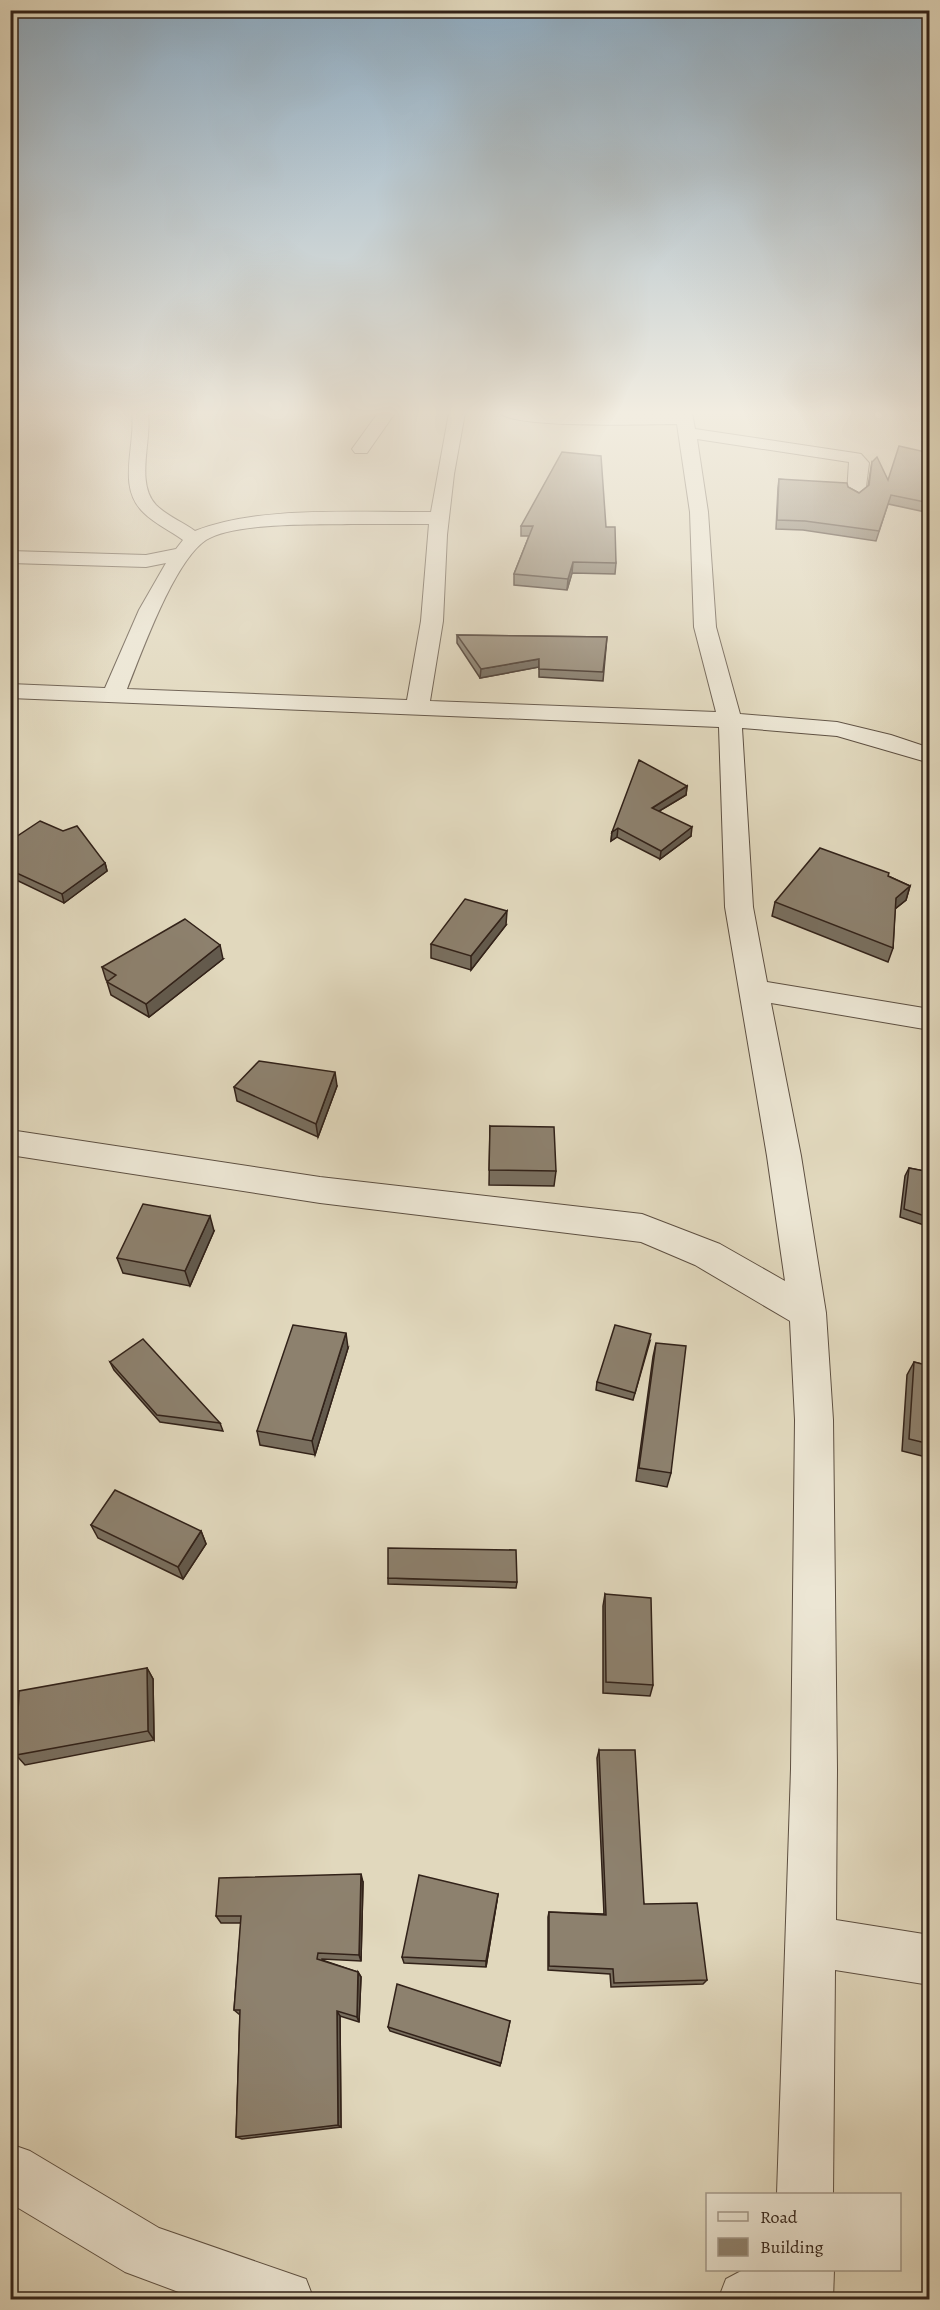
<svg xmlns="http://www.w3.org/2000/svg" width="940" height="2310" font-family="Alegreya,serif">
  <style>
    .lines { fill: none; stroke-linecap: round; stroke-linejoin: round }
    .minor-casing { stroke: #5e5042; stroke-width: 2 }
    .minor { fill: #ece6d4; fill-rule: evenodd }
    .wall { fill: #796f5f; stroke: #322219; stroke-width: 1.5 }
    .shaded-wall { fill: #635a4d; stroke: #322219; stroke-width: 1.5 }
    .building { fill: #8d816e; stroke: #322219; stroke-width: 1.5 }
  </style>
  <rect width="100%" height="100%" fill="#e1d8bd"/>
  <filter id="stains"><feTurbulence type="fractalNoise" baseFrequency=".00333" numOctaves="4"/><feColorMatrix values="0 0 0 0 .2 0 0 0 0 .09 0 0 0 0 .02 0 0 0 .5 -.17"/></filter>
  <radialGradient id="worn" r=".72"><stop offset=".6" stop-color="#630" stop-opacity="0"/><stop offset="1" stop-color="#630" stop-opacity=".3"/></radialGradient>
  <g class="lines">
    <defs>
      <g id="minor">
        <path d="M132,413h16c4,27 -13,70 8,92 11,11 27,17 39,26 66,-26 165,-18 236,-19l18,-99h16l-11,61 -7,61 -4,86 -13,80 286,11 -22,-85 -4,-115 -13,-88c-27,0 -163,5 -177,-11h192l3,16 160,24 6,1 8,9 -4,31 -9,6 -9,-6 2,-32 -152,-23 11,73 8,115 24,87 97,8 54,13 39,13v15l-93,-27 -95,-8 11,179 14,75 163,27v21l-159,-27 30,153 25,157 7,107 4,349 -1,151 94,15v50l-95,-15 -2,224h-56l14,-425 4,-349 -5,-99 -95,-56 -54,-23 -321,-39 -310,-48v-25l310,47 322,37 78,30 65,37 -18,-125 -42,-249 -6,-180 -709,-29v-14l95,4 34,-78 27,-47 -20,4 -136,-4v-12l136,4 30,-6 7,-9c-12,-9 -28,-16 -39,-27 -28,-26 -8,-66 -12,-100zM351,524h78l-8,97 -14,79 -280,-11c15,-37 47,-128 79,-149 28,-18 110,-15 145,-16z"/>
        <path d="M378,413h17l-28,40h-12l-3,-4z"/>
        <path d="M10,2144l20,7 129,77 147,51 8,21h-114l-75,-28 -115,-69z"/>
        <path d="M743,2270h91l-1,30h-115l8,-21z"/>
      </g>
    </defs>
    <use href="#minor" class="minor-casing"/>
    <use href="#minor" class="minor"/>
  </g>
  <g class="wall">
    <path d="M930,453v60l-42,-9 -12,37 -73,-11 -27,-1 2,-41 1,-9 69,8 11,6 9,-7 4,-24 16,18z"/>
    <path d="M521,526l85,1 10,36 -1,11 -43,-1 -5,17 -53,-5v-11l15,-38h-8z"/>
    <path d="M457,635l150,2 -4,44 -64,-4v-10l-59,11 -23,-35z"/>
    <path d="M687,786l-1,9 -27,16 32,25 -31,23 -43,-22 -6,4 1,-9z"/>
    <path d="M10,841l95,22 2,8 -43,32 -54,-26z"/>
    <path d="M888,876l22,10 -4,14 -11,9 -2,39 -5,14 -116,-46 3,-14z"/>
    <path d="M506,925l-35,45 -40,-12v-14z"/>
    <path d="M223,959l-74,58 -38,-22 -4,-13 1,-1 -2,-1 -4,-13z"/>
    <path d="M930,994v11l-4,-1z"/>
    <path d="M337,1086l-19,51 -81,-36 -3,-14z"/>
    <path d="M490,1126l66,45 -2,15 -65,-1z"/>
    <path d="M909,1168l21,4v85l-6,-1v-31l-24,-8 5,-41z"/>
    <path d="M214,1231l-24,55 -67,-13 -6,-15z"/>
    <path d="M650,1341l-17,59 -37,-10 1,-8z"/>
    <path d="M656,1343l15,130 -4,14 -31,-6 17,-124z"/>
    <path d="M348,1348l-33,107 -55,-10 -3,-14z"/>
    <path d="M110,1362l110,61 3,8 -63,-9 -46,-52z"/>
    <path d="M914,1362l16,4v92l-28,-7 5,-76z"/>
    <path d="M91,1525l110,6 5,13 -23,35 -85,-41z"/>
    <path d="M388,1578l129,4 -1,6 -128,-4z"/>
    <path d="M605,1594l48,91 -3,11 -47,-3v-87z"/>
    <path d="M147,1668l6,11 1,61 -129,25 -9,-10z"/>
    <path d="M599,1750l45,154 63,76 -4,4 -92,3 -1,-13 -62,-4v-53l1,-5 55,2 -7,-156z"/>
    <path d="M363,1882l-2,79 -39,-2v1l36,12 3,5 -2,45 -19,-6 1,111 -99,12 -6,-2 4,-122 -6,-5 7,-87h-20l-5,-7z"/>
    <path d="M498,1894l-12,73 -82,-4 -2,-6z"/>
    <path d="M510,2021l-10,45 -110,-35 -2,-4z"/>
  </g>
  <g class="shaded-wall">
    <path d="M573,562l-1,11 -5,17 1,-11z"/>
    <path d="M539,659v8l-59,11 1,-9z"/>
    <path d="M687,786l-1,9 -35,21 1,-8z"/>
    <path d="M692,827l-1,9 -31,23 1,-8z"/>
    <path d="M618,828l-1,9 -6,4 1,-9z"/>
    <path d="M105,863l2,8 -43,32 -2,-9z"/>
    <path d="M910,886l-4,14 -15,12 5,-14z"/>
    <path d="M507,911l-1,14 -35,45v-14z"/>
    <path d="M220,945l3,14 -74,58 -3,-13z"/>
    <path d="M335,1072l2,14 -19,51 -2,-13z"/>
    <path d="M210,1216l4,15 -24,55 -5,-15z"/>
    <path d="M346,1333l2,15 -33,107 -3,-14z"/>
    <path d="M201,1531l5,13 -23,35 -5,-12z"/>
    <path d="M147,1668l6,11 1,61 -6,-9z"/>
    <path d="M361,1874l2,8 -2,79 -2,-6z"/>
    <path d="M498,1894l-1,7 -11,66v-6z"/>
    <path d="M358,1972l3,5 -2,45 -2,-5z"/>
    <path d="M337,2011l3,5 1,111 -3,-2z"/>
  </g>
  <g class="building">
    <path d="M899,446l31,7v50l-39,-8 -12,36 -74,-10 -28,-1 2,-41 68,4 1,4 11,6 10,-8 3,-23 5,-5 11,23z"/>
    <path d="M562,452l39,4 5,71h9l1,36 -43,-1 -5,17 -54,-5 19,-48h-12z"/>
    <path d="M457,635l150,2 -4,35 -64,-3v-10l-58,10z"/>
    <path d="M639,760l48,26 -35,22 40,19 -31,24 -43,-23 -6,4z"/>
    <path d="M40,821l23,10 14,-5 28,37 -43,31 -52,-24v-29z"/>
    <path d="M820,848l69,25 -1,3 22,10 -14,12 -3,50 -118,-46z"/>
    <path d="M465,899l42,12 -36,45 -40,-12z"/>
    <path d="M185,919l35,26 -74,59 -39,-22 9,-7 -14,-8z"/>
    <path d="M259,1061l76,11 -19,52 -82,-37z"/>
    <path d="M490,1126l64,1 2,44 -67,-1z"/>
    <path d="M909,1168l21,4v76h-2v-31l-24,-8z"/>
    <path d="M143,1204l67,12 -25,55 -68,-13z"/>
    <path d="M293,1325l53,8 -34,108 -55,-10z"/>
    <path d="M615,1325l36,9 -16,59 -38,-11z"/>
    <path d="M143,1339l77,84 -63,-8 -47,-53z"/>
    <path d="M656,1343l30,3 -15,127 -32,-5z"/>
    <path d="M914,1362l16,4v78l-21,-5z"/>
    <path d="M115,1490l86,41 -23,36 -87,-42z"/>
    <path d="M388,1548l128,2 1,32 -129,-4z"/>
    <path d="M605,1594l46,4 2,87 -47,-3z"/>
    <path d="M147,1668l1,63 -132,24 3,-64z"/>
    <path d="M599,1750h36l9,154 53,-1 10,77 -93,3 -1,-14 -64,-3v-54l57,3z"/>
    <path d="M361,1874l-2,81 -41,-2 -1,6 41,13 -1,45 -20,-6 1,114 -102,12 4,-127h-6l7,-94h-25l3,-38z"/>
    <path d="M419,1875l79,19 -12,67 -84,-4z"/>
    <path d="M397,1984l113,37 -9,42 -113,-36z"/>
  </g>
  <linearGradient id="sky" x2="0" y2="1"><stop stop-color="#8daac0"/><stop offset="0.56" stop-color="#f2ede1"/><stop offset="1" stop-color="#f2ede1" stop-opacity="0"/></linearGradient>
  <rect width="940" height="737" fill="url(#sky)"/>
  <rect width="940" height="2310" fill="none" stroke="#e1d8bd" stroke-width="36"/>
  <rect x="12" y="12" width="916" height="2286" fill="none" stroke="#322219" stroke-width="3"/>
  <rect x="18" y="18" width="904" height="2274" fill="none" stroke="#322219" stroke-width="1.5"/>
  <rect x="706" y="2193" width="195" height="78" fill="#ece6d4" stroke="#a29889" stroke-width="1.5"/>
  <rect x="718" y="2212" width="30" height="9" fill="#ece6d4" stroke="#a29889" stroke-width="1.5"/>
  <text x="760" y="2223" font-size="18" fill="#322219">Road</text>
  <rect x="718" y="2238" width="30" height="18" fill="#8d816e" stroke="#a29889" stroke-width="1.5"/>
  <text x="760" y="2253" font-size="18" fill="#322219">Building</text>
  <rect width="100%" height="100%" filter="url(#stains)"/>
  <rect width="100%" height="100%" fill="url(#worn)"/>
</svg>
